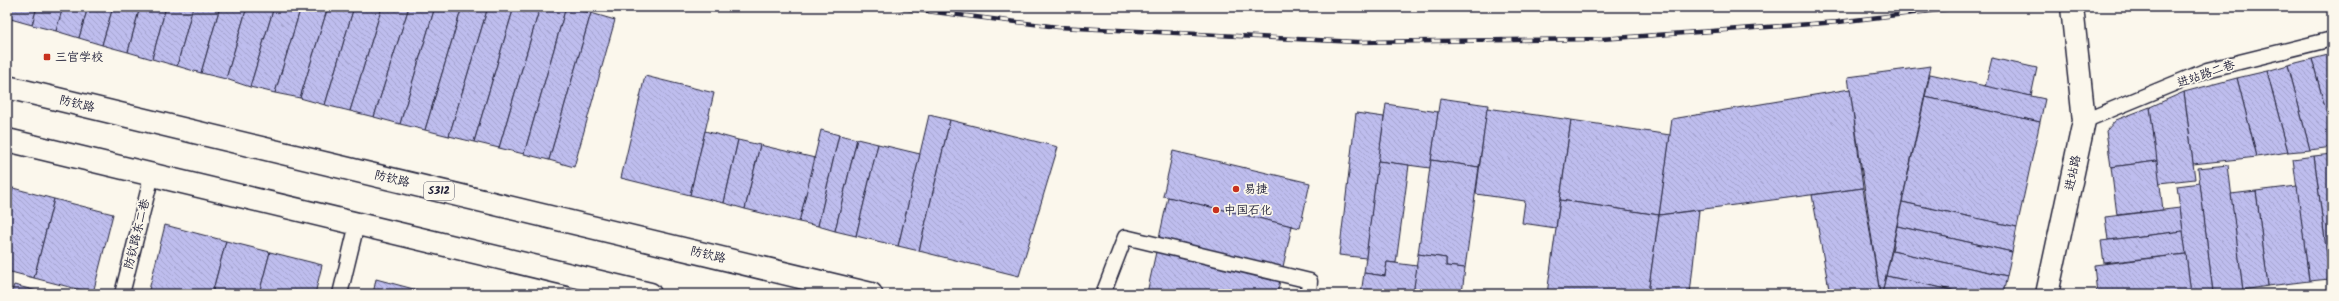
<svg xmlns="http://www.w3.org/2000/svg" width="2339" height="301" font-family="Kalam,'LXGW WenKai TC',sans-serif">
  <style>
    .building { fill: url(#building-back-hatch); stroke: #22223b }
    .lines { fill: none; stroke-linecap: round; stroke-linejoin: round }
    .lane-casing { stroke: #22223b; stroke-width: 17 }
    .street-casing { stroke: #22223b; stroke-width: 25 }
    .primary-casing { stroke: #22223b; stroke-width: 25 }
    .lane { stroke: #fbf7ec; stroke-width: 14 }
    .street { stroke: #fbf7ec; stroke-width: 22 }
    .primary { stroke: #fbf7ec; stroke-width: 22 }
    .rail-casing { stroke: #22223b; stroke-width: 4.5 }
    .rail { stroke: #fbf7ec; stroke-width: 3; stroke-dasharray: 9; stroke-linecap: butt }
    .poi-dot { fill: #c8321e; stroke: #fbf7ec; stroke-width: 1.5 }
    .labels { text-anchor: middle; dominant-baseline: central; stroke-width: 3.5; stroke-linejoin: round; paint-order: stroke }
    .shield { fill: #fbf7ec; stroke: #636270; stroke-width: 1 }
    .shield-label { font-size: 11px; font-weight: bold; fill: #22223b }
    .poi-label { font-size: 12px; fill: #22223b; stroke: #fbf7ec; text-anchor: start }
    .street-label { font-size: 12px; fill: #22223b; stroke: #fbf7ec }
  </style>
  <defs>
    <pattern id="building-back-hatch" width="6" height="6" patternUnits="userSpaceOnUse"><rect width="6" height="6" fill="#bebdee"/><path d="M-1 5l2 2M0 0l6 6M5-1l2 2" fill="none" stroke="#a3a2cd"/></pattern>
  </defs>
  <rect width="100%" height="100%" fill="#fbf7ec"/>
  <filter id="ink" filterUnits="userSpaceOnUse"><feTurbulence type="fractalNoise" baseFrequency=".025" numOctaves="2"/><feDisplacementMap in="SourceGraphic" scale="8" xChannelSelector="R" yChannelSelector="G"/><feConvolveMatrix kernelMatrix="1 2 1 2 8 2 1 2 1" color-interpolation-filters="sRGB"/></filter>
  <g filter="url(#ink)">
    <g class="building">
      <path d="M9,7h28l-5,18 -25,-7z"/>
      <path d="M37,7h26l-7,24 -24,-6z"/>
      <path d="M63,7h25l-9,31 -23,-7z"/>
      <path d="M88,7h25l-11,38 -23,-7z"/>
      <path d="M113,7h27l-12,45 -26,-7z"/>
      <path d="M140,7h26l-14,52 -24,-7z"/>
      <path d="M166,7h27l-16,59 -25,-7z"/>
      <path d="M193,7h27l-19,66 -24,-7z"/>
      <path d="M220,7h27l-21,72 -25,-6z"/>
      <path d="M247,7h27l-24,80 -24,-8z"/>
      <path d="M274,7h27l-26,86 -25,-6z"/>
      <path d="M301,7h27l-28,91 -25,-5z"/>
      <path d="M328,7h26l-29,98 -25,-7z"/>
      <path d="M354,7h28l-32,104 -25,-6z"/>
      <path d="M382,7h27l-35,110 -24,-6z"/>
      <path d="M409,7h26l-35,117 -26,-7z"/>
      <path d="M435,7h27l-37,123 -25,-6z"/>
      <path d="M462,7h26l-39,129 -24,-6z"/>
      <path d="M488,7h26l-40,135 -25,-6z"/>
      <path d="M514,7h26l-41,141 -25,-6z"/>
      <path d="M540,7h26l-42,147 -25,-6z"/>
      <path d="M566,7l25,6 -42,147 -25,-6z"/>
      <path d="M591,13l24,7 -41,147 -25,-7z"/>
      <path d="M2332,54v80l-20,-75z"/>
      <path d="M1992,58l45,10 -6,28 -46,-9z"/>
      <path d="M2312,59l20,75v13l-22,3 -22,-85z"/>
      <path d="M2288,65l22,85 -22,2 -21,-81z"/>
      <path d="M1931,66l-49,228h-2l-32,-217z"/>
      <path d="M2267,71l21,81 -31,5 -20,-79z"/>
      <path d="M1930,74l115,25 -5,23 -115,-25z"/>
      <path d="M645,76l69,17 -24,102 -69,-17z"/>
      <path d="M2237,78l20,79 -64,7 -9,-72z"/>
      <path d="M1850,89l13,99 -204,27 13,-96z"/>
      <path d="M2184,92l11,87 -36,4 -9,-76z"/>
      <path d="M1925,97l115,25 -23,105 -115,-25z"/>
      <path d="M1440,98l48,7 -9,62 -48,-7z"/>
      <path d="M1386,104l52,8 -8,56 -52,-7z"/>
      <path d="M2150,107l7,54 -46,6 -5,-36 10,-11z"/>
      <path d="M1487,108l84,12 -15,108 -34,-5 3,-22 -49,-7z"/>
      <path d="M1356,113l28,4 -18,141 -27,-3z"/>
      <path d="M929,115l21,5 -31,131 -21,-5z"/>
      <path d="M950,120l108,27 -39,129 -100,-25z"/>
      <path d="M1571,120l99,15 -11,80 -99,-15z"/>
      <path d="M821,130l18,5 -21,91 -19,-4z"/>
      <path d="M705,131l33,9 -14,63 -34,-8z"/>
      <path d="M839,135l18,4 -22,92 -17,-5z"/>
      <path d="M857,139l21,5 -22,92 -21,-5z"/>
      <path d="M738,140l22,5 -15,64 -21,-6z"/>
      <path d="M878,144l42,10 -22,92 -42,-10z"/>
      <path d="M760,145l55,13 -16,64 -54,-13z"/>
      <path d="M1173,151l137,32 -10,45 -137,-32z"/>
      <path d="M2332,154v125h-2l-16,-123z"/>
      <path d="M2314,156l16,123 -21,2 -16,-122z"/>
      <path d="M1431,160l48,7 -14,101 -19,-2v-8l-28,-4z"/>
      <path d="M1378,161l31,4 -13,98 -9,-1 -2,14 -21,-3z"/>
      <path d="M2157,161l6,49 -46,5 -6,-48z"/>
      <path d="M2228,165l15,125 -30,3 -15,-125z"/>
      <path d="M2200,183l13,110 -22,1 -14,-108z"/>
      <path d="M2297,186l12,95 -41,5 -12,-95z"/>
      <path d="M7,187l6,1 -6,23z"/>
      <path d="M13,188l41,11 -20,79 -27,-7v-60z"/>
      <path d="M1863,188l17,106h-50l-18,-99z"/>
      <path d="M2256,191l12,95 -25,4 -12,-96z"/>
      <path d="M1168,197l124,29 -15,68 -130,-1z"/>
      <path d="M54,199l59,15 -20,79 -59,-15z"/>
      <path d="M1560,200l99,15 -11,79h-101z"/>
      <path d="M1902,202l115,25 -5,25 -115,-26z"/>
      <path d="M2180,208l3,23 -75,9 -3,-23z"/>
      <path d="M1699,210l-9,84h-42l11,-79z"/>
      <path d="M165,225l61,16 -14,53h-64z"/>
      <path d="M1897,226l115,26 -5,24 -115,-25z"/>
      <path d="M2183,231l3,23 -82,9 -3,-22z"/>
      <path d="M226,241l44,11 -11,42h-47z"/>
      <path d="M1892,251l115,25 -4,18h-33l-84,-18z"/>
      <path d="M270,252l52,13 -7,29h-56z"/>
      <path d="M1418,254l28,4v8l19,2 -3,26h-49z"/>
      <path d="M2186,254l5,40h-94l-3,-29z"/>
      <path d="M1387,262l30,4 -4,28h-52l3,-21 21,3z"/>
      <path d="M1886,276l84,18h-88z"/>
      <path d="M376,279l45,12 -2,3h-46z"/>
      <path d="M14,285l35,9h-38z"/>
    </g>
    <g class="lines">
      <defs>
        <g id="lane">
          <path d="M2084,121l123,-51 125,-31"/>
          <path d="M122,294l30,-119"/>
          <path d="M340,294l17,-70"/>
          <path d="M1103,294l22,-57 185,44 -1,13"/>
        </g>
        <path id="street" d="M2047,294l37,-173 -12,-114"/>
        <g id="primary">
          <path d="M7,87l864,207"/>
          <path d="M7,140l643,154"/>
        </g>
      </defs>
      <use href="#lane" class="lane-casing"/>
      <use href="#street" class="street-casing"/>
      <use href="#primary" class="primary-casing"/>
      <use href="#lane" class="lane"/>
      <use href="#street" class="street"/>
      <use href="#primary" class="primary"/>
      <defs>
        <path id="rail" d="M893,7l165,20 299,15 244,-3 237,-17 125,-15"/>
      </defs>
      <use href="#rail" class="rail-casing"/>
      <use href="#rail" class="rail"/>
    </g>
  </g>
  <g class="poi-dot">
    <rect x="43" y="53" width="8" height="8" rx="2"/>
    <circle cx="1236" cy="189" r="4"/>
    <circle cx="1216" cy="210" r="4"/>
  </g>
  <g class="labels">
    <rect class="shield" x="424" y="182" width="30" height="18" rx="3"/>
    <g class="shield-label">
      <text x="439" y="191">S312</text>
    </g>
    <g class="poi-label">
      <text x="55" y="57">三官学校</text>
      <text x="1244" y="189">易捷</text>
      <text x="1224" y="210">中国石化</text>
    </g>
    <g class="street-label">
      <text transform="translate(2206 74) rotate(-19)">进站路二巷</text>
      <text transform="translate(77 104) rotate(13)">防钦路</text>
      <text transform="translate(2073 173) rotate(-78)">进站路</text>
      <text transform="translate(392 179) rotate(13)">防钦路</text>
      <text transform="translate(137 234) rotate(-76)">防钦路东二巷</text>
      <text transform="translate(708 255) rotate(13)">防钦路</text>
    </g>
  </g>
  <rect width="2339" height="301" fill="none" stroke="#fbf7ec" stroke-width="24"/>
  <rect x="12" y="12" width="2315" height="277" fill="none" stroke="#22223b" stroke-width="1.5" filter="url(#ink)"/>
</svg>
